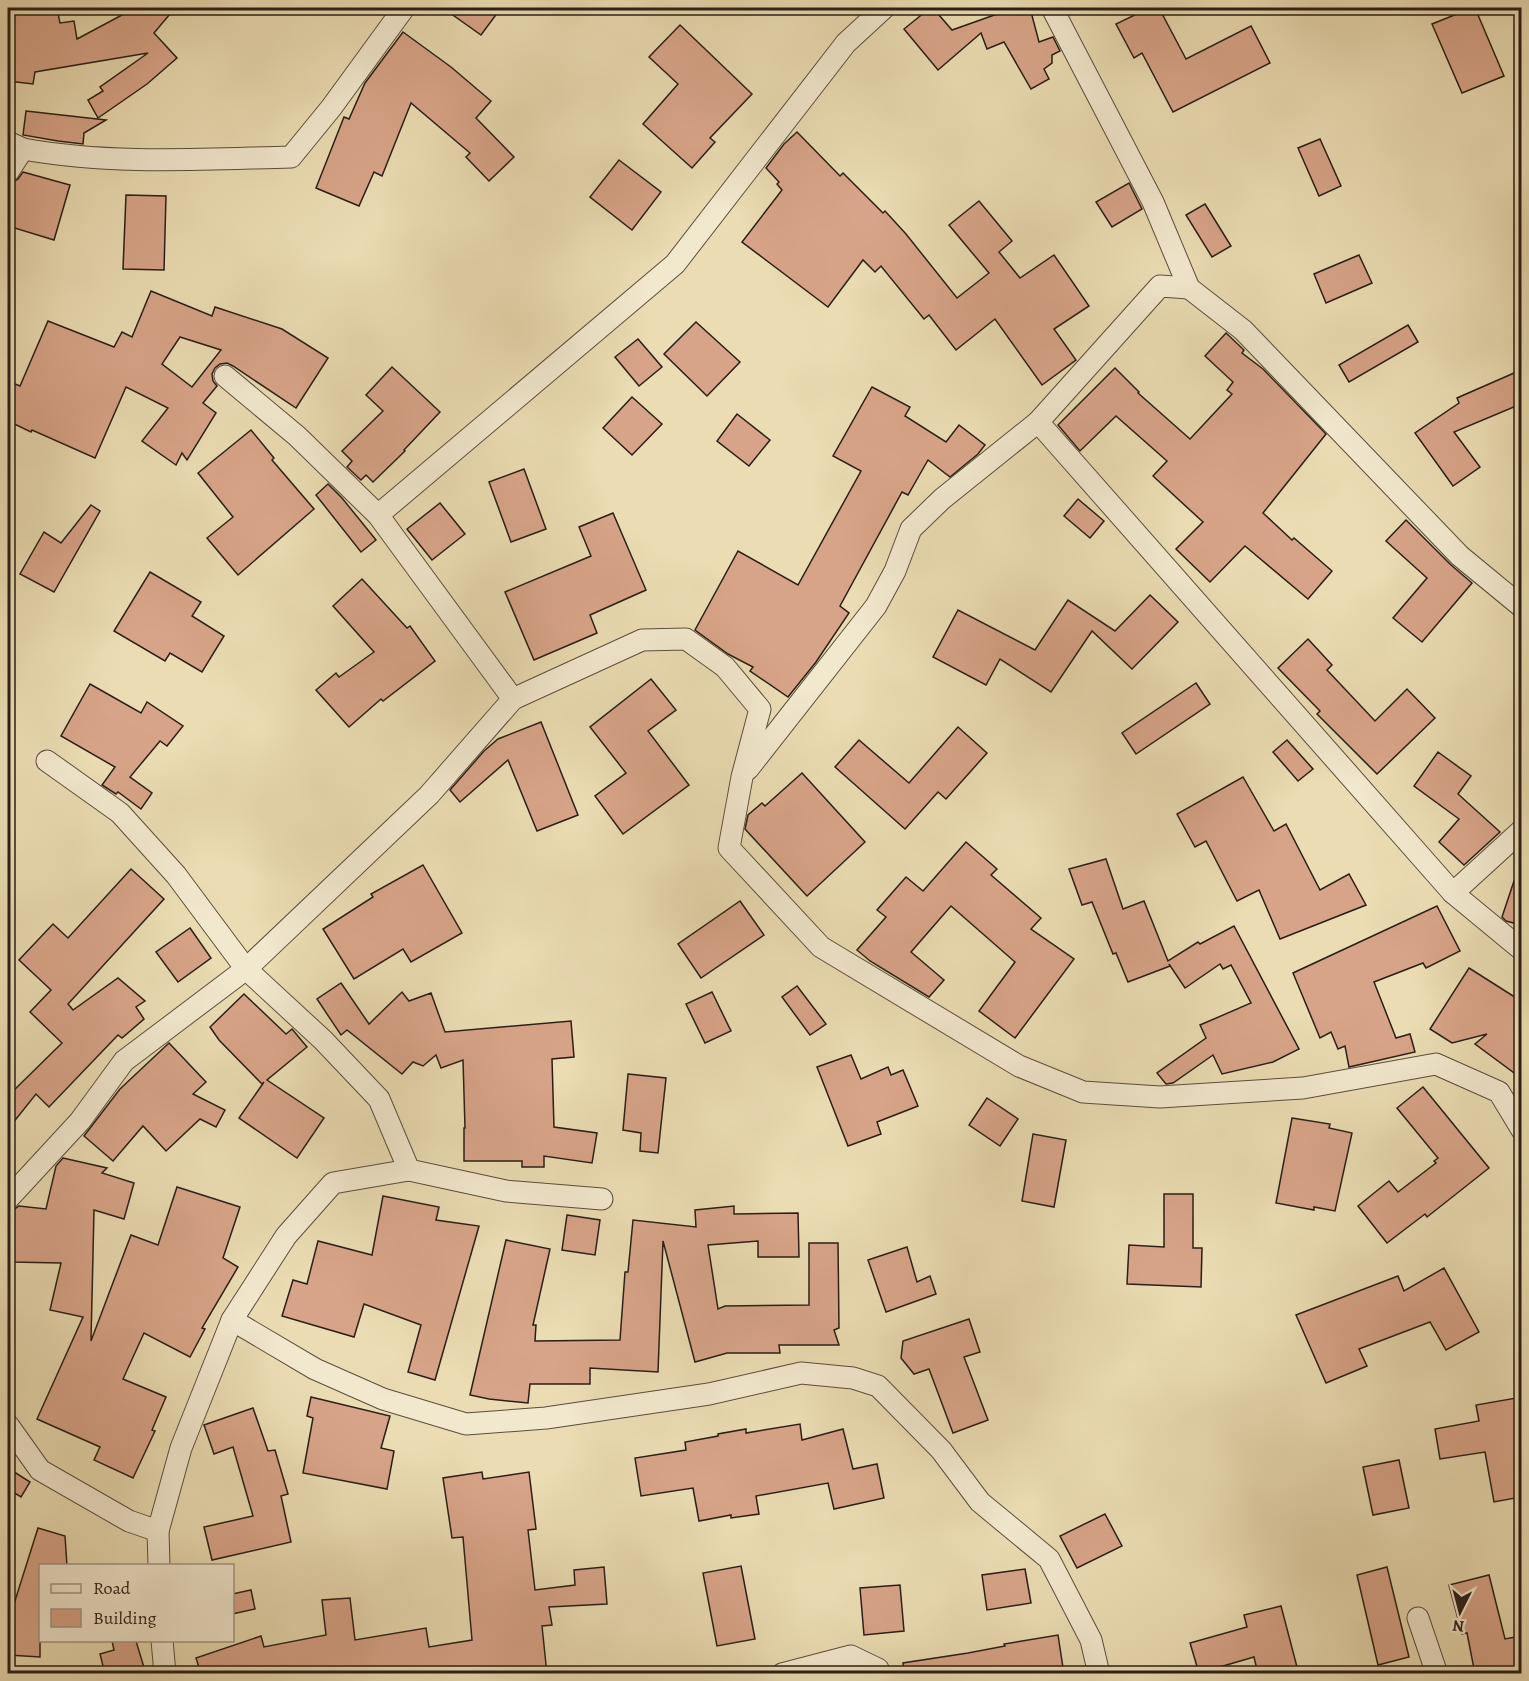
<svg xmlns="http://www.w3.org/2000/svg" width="1529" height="1681" font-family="Alegreya,serif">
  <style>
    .building { fill: #d8a489; stroke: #2a1e16; stroke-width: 1.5; fill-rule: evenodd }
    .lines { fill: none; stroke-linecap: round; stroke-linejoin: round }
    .minor-casing { stroke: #5a4e3d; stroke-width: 23 }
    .minor { stroke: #f2e8ce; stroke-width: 21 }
  </style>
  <rect width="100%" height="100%" fill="#ebdcb3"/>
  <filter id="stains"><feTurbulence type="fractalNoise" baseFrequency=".00333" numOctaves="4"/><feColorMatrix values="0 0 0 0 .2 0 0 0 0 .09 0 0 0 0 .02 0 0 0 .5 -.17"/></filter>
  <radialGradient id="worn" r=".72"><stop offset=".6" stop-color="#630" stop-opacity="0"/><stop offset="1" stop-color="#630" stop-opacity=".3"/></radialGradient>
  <g class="building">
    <path d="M10,8h47l3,15 14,-2 3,18 58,-31h40l-21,25 23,25 -30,26 -49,34 -10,-18 15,-9 -3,-4 48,-34 -113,19 -2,12 -25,-3v-55l6,1z"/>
    <path d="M443,8h58l-20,27z"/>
    <path d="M930,8h3l19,22 62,-22h16l9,34 14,-5 7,14 -8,4v8l-8,6 5,10 -18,10 -27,-47 -17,7 -6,-16 -43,37 -34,-41z"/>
    <path d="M1149,8h10l27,51 65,-33 19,37 -97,49 -31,-59 -8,5 -18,-34z"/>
    <path d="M1472,8h3l29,68 -42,17 -30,-69z"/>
    <path d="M680,25l72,69 -42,44 5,4 -23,26 -49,-44 35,-40 -29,-27z"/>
    <path d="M403,32l48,35 40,34 -15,17 38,39 -25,24 -23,-24 4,-4 -59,-50 -29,73 -8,-4 -15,34 -43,-18 28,-71 5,2 16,-36z"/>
    <path d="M26,111l80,9 -22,13 -1,11 -25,-3 -35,-6z"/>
    <path d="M797,132l43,44 3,-3 40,40 2,-2 21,23 51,64 32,-25 -40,-48 30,-24 33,40 -13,11 21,26 34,-23 35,51 -35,23 22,31 -34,25 -47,-66 -39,31 -27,-35 -5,4 -43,-53 -6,6 -12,-12 -35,47 -86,-65 40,-52 -5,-6 2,-2 -13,-14 18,-24z"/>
    <path d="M1320,139l21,47 -22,10 -21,-48z"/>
    <path d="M619,160l42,32 -29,38 -42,-33z"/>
    <path d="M23,172l47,13 -16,55 -46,-14v-35l2,-7 8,-5z"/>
    <path d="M1129,183l13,26 -30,18 -16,-25z"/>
    <path d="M126,195l40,1 -2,74 -41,-1z"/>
    <path d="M1205,204l26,42 -19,11 -26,-42z"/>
    <path d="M1359,255l13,28 -46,20 -12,-29z"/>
    <path d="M151,291l61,25 3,-9 67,22 46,29 -32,50 -63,-42 -6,-3 -7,1 -5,4 -3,6 1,7 4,5 -14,17 13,10 -29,47 -5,-7 -6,12 -34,-24 26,-33 -42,-21 -31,71 -63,-28 -1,2 -23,-11v-40l12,5 28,-65 66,26 8,-15 10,5zM180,337l41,13 -29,37 -30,-23z"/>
    <path d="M696,322l44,40 -33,34 -43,-42z"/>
    <path d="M1408,325l10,17 -69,40 -10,-17z"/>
    <path d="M1226,333l18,17 -2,3 21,16 63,65 -63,79 29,27 2,-2 38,33 -24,28 -63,-53 -35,36 -34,-33 27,-27 -50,-46 14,-15 -51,-45 -36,35 -22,-26 57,-57 24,24 -1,1 52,46 42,-45 -5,-4 6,-8 -28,-26z"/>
    <path d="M638,339l24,28 -23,19 -24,-29z"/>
    <path d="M392,367l48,45 -36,38 1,1 -32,31 -7,-7 -5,5 -14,-13 5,-6 -10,-10 41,-40 -17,-16z"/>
    <path d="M1521,370v34l-67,28 26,35 -27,19 -38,-53 44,-30 -2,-5z"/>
    <path d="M872,387l38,20 -5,9 41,26 13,-17 26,20 -7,9 -28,23 -22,-17 -20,35 -6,-3 -62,114 9,7 -33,49 -28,35 -38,-26 3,-4 -25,-13 -33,-24 43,-79 60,34 63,-114 -28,-15z"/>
    <path d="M632,397l30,27 -30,31 -29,-27z"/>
    <path d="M737,414l33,26 -21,26 -32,-25z"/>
    <path d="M251,430l23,28 -2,2 42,49 -76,66 -31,-37 26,-21 -35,-44z"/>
    <path d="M524,469l22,60 -35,13 -22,-60z"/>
    <path d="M328,484l14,14 34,42 -15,12 -45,-57z"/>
    <path d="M1078,499l26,22 -14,17 -26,-22z"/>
    <path d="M440,503l25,31 -33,26 -25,-31z"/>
    <path d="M91,505l9,6 -46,81 -34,-18 24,-42 17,11z"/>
    <path d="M613,513l33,77 -56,25 7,18 -63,27 -29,-68 86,-36 -12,-29z"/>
    <path d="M1406,520l45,45 21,18 -50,59 -29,-24 34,-40 -41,-37z"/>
    <path d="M150,572l51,30 -9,14 32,20 -22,36 -32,-19 -5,8 -51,-30z"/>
    <path d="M362,579l45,49 3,-2 25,35 -52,40 -2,-2 -32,28 -33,-37 20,-17 3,4 35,-25 -41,-46z"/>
    <path d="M1150,595l28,27 -46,47 -40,-38 -41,61 -51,-33 -14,26 -53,-28 25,-47 77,40 33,-50 47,31z"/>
    <path d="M1308,639l24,26 -5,5 48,51 32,-32 28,29 -58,56 -60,-60 3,-3 -42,-43z"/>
    <path d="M651,679l25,31 -28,21 41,54 -66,49 -28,-38 31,-23 -36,-46z"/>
    <path d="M1196,683l14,21 -74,50 -14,-21z"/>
    <path d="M90,684l51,29 6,-11 36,24 -16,20 -7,-5 -30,36 22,16 -11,16 -23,-17 -2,2 -14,-9 13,-18 -54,-31z"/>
    <path d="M541,722l37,93 -41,16 -29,-71 -48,42 -10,-12 34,-39 14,-12z"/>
    <path d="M958,727l29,26 -41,46 -8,-7 -33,37 -70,-62 24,-27 50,43z"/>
    <path d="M1287,740l26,29 -15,12 -25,-29z"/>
    <path d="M1438,752l33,24 -13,18 42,38 -36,33 -25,-23 20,-23 -45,-33z"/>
    <path d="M802,773l63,69 -58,54 -62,-67 3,-14 14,-12 3,3z"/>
    <path d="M1243,777l31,54 12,-7 34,66 29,-16 17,31 -86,34 -21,-49 -22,11 -31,-60 -11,6 -18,-33z"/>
    <path d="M966,842l31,27 -6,6 50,43 -10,11 43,30 -59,79 -36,-27 36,-49 -64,-56 -40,46 33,28 -15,17 -59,-36 -13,-11 29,-33 -9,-7 29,-33 17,14z"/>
    <path d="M1106,859l17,50 21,-8 24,60 30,-19 2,2 34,-18 65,123 -26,13 -51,12 -9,-19 -40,28 -7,1 -9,-11 49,-35 -6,-13 51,-22 -20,-38 -8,4 -3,-5 -35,24 -16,-24 1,2 -42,16 -12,-29 -3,1 -21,-52 -10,3 -13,-36z"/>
    <path d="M423,865l39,68 -51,29 -8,-13 -49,30 -31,-50 50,-32 -2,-3z"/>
    <path d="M131,869l33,30 -96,105 5,6 45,-32 27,23 -9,6 8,12 -22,19 -4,-3 -69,72 -13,-13 -28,35v-33l54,-53 -32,-31 21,-22 -32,-30 34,-36 15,14z"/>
    <path d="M1518,869l3,1v55l-15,-4 -4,-4z"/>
    <path d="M740,901l24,34 -63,43 -23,-34z"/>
    <path d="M1437,906l23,45 -34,17 -3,-5 -49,19 22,56 14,-4 5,18 -66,15 -4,-21 -7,3 -7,-17 -11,6 -27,-65z"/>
    <path d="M190,928l21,30 -33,24 -22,-30z"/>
    <path d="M1469,968l52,33v77l-46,-34 12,-10 -35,9 -22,-14z"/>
    <path d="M341,983l28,41 33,-32 7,9 22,-8 14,39 126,-11 3,36 -22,2 2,68 43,6 -5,30 -48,-7v11h-22v-6h-58v-33h1l-2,-68 -22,8 -5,-13 -13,11 -10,-4 -11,12 -55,-44 -6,5 -24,-36z"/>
    <path d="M797,986l29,38 -16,11 -28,-38z"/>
    <path d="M712,992l19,39 -26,12 -19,-39z"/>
    <path d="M244,994l42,40 6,-5 15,18 -40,33 57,38 -27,40 -58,-40 25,-36 -2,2 -43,-44 -9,-13z"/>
    <path d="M169,1043l37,39 -13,12 32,16 -9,17 -16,-8 -34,32 -23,-25 -30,35 -29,-25 36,-47z"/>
    <path d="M851,1055l10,24 27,-12 3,8 12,-5 15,36 -41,16 4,12 -33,12 -31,-79z"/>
    <path d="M628,1074l38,4 -8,75 -18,-2 1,-18 -18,-3z"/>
    <path d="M1423,1087l66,81 -62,49 -2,-3 -38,29 -29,-37 31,-25 9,11 38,-29 -2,-2 4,-3 -41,-50z"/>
    <path d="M987,1098l31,21 -18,27 -31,-21z"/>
    <path d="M1292,1118l38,6 -1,4 23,5 -17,78 -21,-4v3l-38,-7z"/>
    <path d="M1033,1134l33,6 -12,67 -32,-6z"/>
    <path d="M63,1158l44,10 -5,5 32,10 -10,36 -30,-9 -3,131 40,-106 27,10 19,-58 63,20 -17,51 15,9 -36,61 3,1 -15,28 -46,-24 -21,46 43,18 -14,33 3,1 -22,47 -39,-18 6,-13 -63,-28 46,-102 -33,-7 11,-47 -50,-1 1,-51 7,-5 27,3 10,-43z"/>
    <path d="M1164,1194h29v54h9l-1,39 -74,-3 2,-39 35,2z"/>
    <path d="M383,1196l56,11 -3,13 43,6 -44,154 -27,-8 13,-47 -57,-21 -10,33 -72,-21 11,-36 14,4 11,-43 54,14z"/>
    <path d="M734,1206v8l64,-1 1,44h-41v-16l-50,4 10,64 7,-3 84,-1v-62h29l1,85 -5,2 5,15h-60l1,8h-53l-32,9 -32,-121 -5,131 -68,-4v16h-60l-2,19 -39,-4 -19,-4 36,-155 44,9 -17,76h3l-1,16 85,-1 5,-68h3l5,-52 63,7 -1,-17z"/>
    <path d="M567,1215l33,5 -5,35 -33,-5z"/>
    <path d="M907,1247l10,35 13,-6 6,18 -50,18 -18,-52z"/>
    <path d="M1444,1268l35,64 -33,18 -16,-28 -71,27 8,17 -41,17 -30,-68 102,-39 6,15z"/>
    <path d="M969,1319l11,33 -16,5 24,63 -35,13 -24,-64 -15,5 -13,-16 2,-17z"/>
    <path d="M311,1397l79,19 -9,32 13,3 -7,38 -84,-16 10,-55 -6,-2z"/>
    <path d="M1516,1398l5,29v70l-27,5 -9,-50 -45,7 -5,-30 44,-8 -3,-16z"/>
    <path d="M253,1408l15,43 7,-1 13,44 -7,2 10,46 -79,18 -8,-33 49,-11 -20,-69 -19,7 -10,-29z"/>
    <path d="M800,1424l2,16 41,-11 10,40 24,-5 7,34 -50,11 -6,-26 -72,13 3,18 -28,4v-3l-32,6 -6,-33 -52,8 -6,-38 51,-8 -1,-8 33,-6v-2l28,-5v4z"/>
    <path d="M1399,1460l10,48 -36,7 -10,-48z"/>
    <path d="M8,1468l22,14 -9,15 -13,-8z"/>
    <path d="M482,1472l1,7 46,-7 7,57 -8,1 7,60 40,-5 -1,-15 30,-3 3,37 -58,3 3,18 -10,1 5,48h-304l-1,-6 -17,6h-24l-5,-16 65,-22 3,11 62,-12 -4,-35 28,-2 5,42 71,-12 3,19 43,-7 -9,-103 -11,1 -9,-60z"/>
    <path d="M1105,1514l17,32 -45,22 -17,-32z"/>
    <path d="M38,1528l27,8 2,30h-27v91l-32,-2v-52l6,1z"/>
    <path d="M741,1566l14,73 -38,7 -14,-73z"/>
    <path d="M1387,1567l22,90 -31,8 -21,-90z"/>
    <path d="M1025,1569l6,34 -44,7 -5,-35z"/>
    <path d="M1489,1575l16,64 16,-3v38h-46l-8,-41 -5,1 -13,-49z"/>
    <path d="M900,1585l4,46 -40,4 -4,-47z"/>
    <path d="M251,1590l4,19 -23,5v-20z"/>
    <path d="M1281,1606l16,61 -27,7h-12l-4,-17 -55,16 -9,-30 57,-16 -3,-12z"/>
    <path d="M1058,1635l6,39h-160l-1,-11 65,-10 37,-7 -1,-2z"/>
    <path d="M112,1641h24l10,33h-41l-5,-20 14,-4z"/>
  </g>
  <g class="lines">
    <defs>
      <g id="minor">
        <path d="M1052,8l101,194 36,86 54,42 217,226 62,51"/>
        <path d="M8,142l15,7 -15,23"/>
        <path d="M23,149c88,16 180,10 268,8l40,-49 73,-100"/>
        <path d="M225,376l72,60 81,79 135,184"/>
        <path d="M1038,422l415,471 69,57"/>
        <path d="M378,515l297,-251 171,-221 38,-35"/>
        <path d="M47,761l73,52 56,62 70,94 77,71 56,59 30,71 97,21 96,8"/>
        <path d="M748,769l128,-163 19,-35 16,-42 31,-30 96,-77 122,-136 29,2"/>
        <path d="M1453,893l69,-63"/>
        <path d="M8,1199l72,-78 44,-60 122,-92 183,-174 84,-96 129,-59 44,-1 39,28 35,42 -18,68 -13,71 92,99 198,119 64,26 77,5 143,-9 133,-24 63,28 23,38"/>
        <path d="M232,1320l83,49 68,30 83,25 80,-6 163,-24 92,-21 52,5 25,8 63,64 39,52 69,57 42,81 8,34"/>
        <path d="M8,1425l32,45 89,51 29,10"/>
        <path d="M159,1566l-1,-35 23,-83 51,-128 54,-84 47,-53 76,-13"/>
        <path d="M1418,1618l19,56"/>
        <path d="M162,1640l3,34"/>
        <path d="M782,1674l69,-18 27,13 1,5"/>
      </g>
    </defs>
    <use href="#minor" class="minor-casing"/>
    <use href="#minor" class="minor"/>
  </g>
  <rect width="1529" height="1681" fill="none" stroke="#ebdcb3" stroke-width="30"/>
  <rect x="9" y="9" width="1511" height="1663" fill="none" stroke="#2a1e16" stroke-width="3"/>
  <rect x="15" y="15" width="1499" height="1651" fill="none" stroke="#2a1e16" stroke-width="1.5"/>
  <rect x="39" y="1564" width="195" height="78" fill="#f2e8ce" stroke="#a29784" stroke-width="1.5"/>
  <rect x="51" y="1584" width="30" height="9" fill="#f2e8ce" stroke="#a29784" stroke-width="1.5"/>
  <text x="93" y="1594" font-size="18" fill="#2a1e16">Road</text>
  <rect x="51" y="1609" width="30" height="18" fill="#d8a489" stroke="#a29784" stroke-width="1.5"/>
  <text x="93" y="1624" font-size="18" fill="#2a1e16">Building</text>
  <g transform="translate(1460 1612) rotate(186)" stroke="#f2e8ce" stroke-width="4.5" paint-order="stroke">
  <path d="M0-4.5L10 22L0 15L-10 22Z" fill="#2a1e16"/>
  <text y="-9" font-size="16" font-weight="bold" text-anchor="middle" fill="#2a1e16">N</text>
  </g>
  <rect width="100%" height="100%" filter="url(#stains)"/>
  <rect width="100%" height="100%" fill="url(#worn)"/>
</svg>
